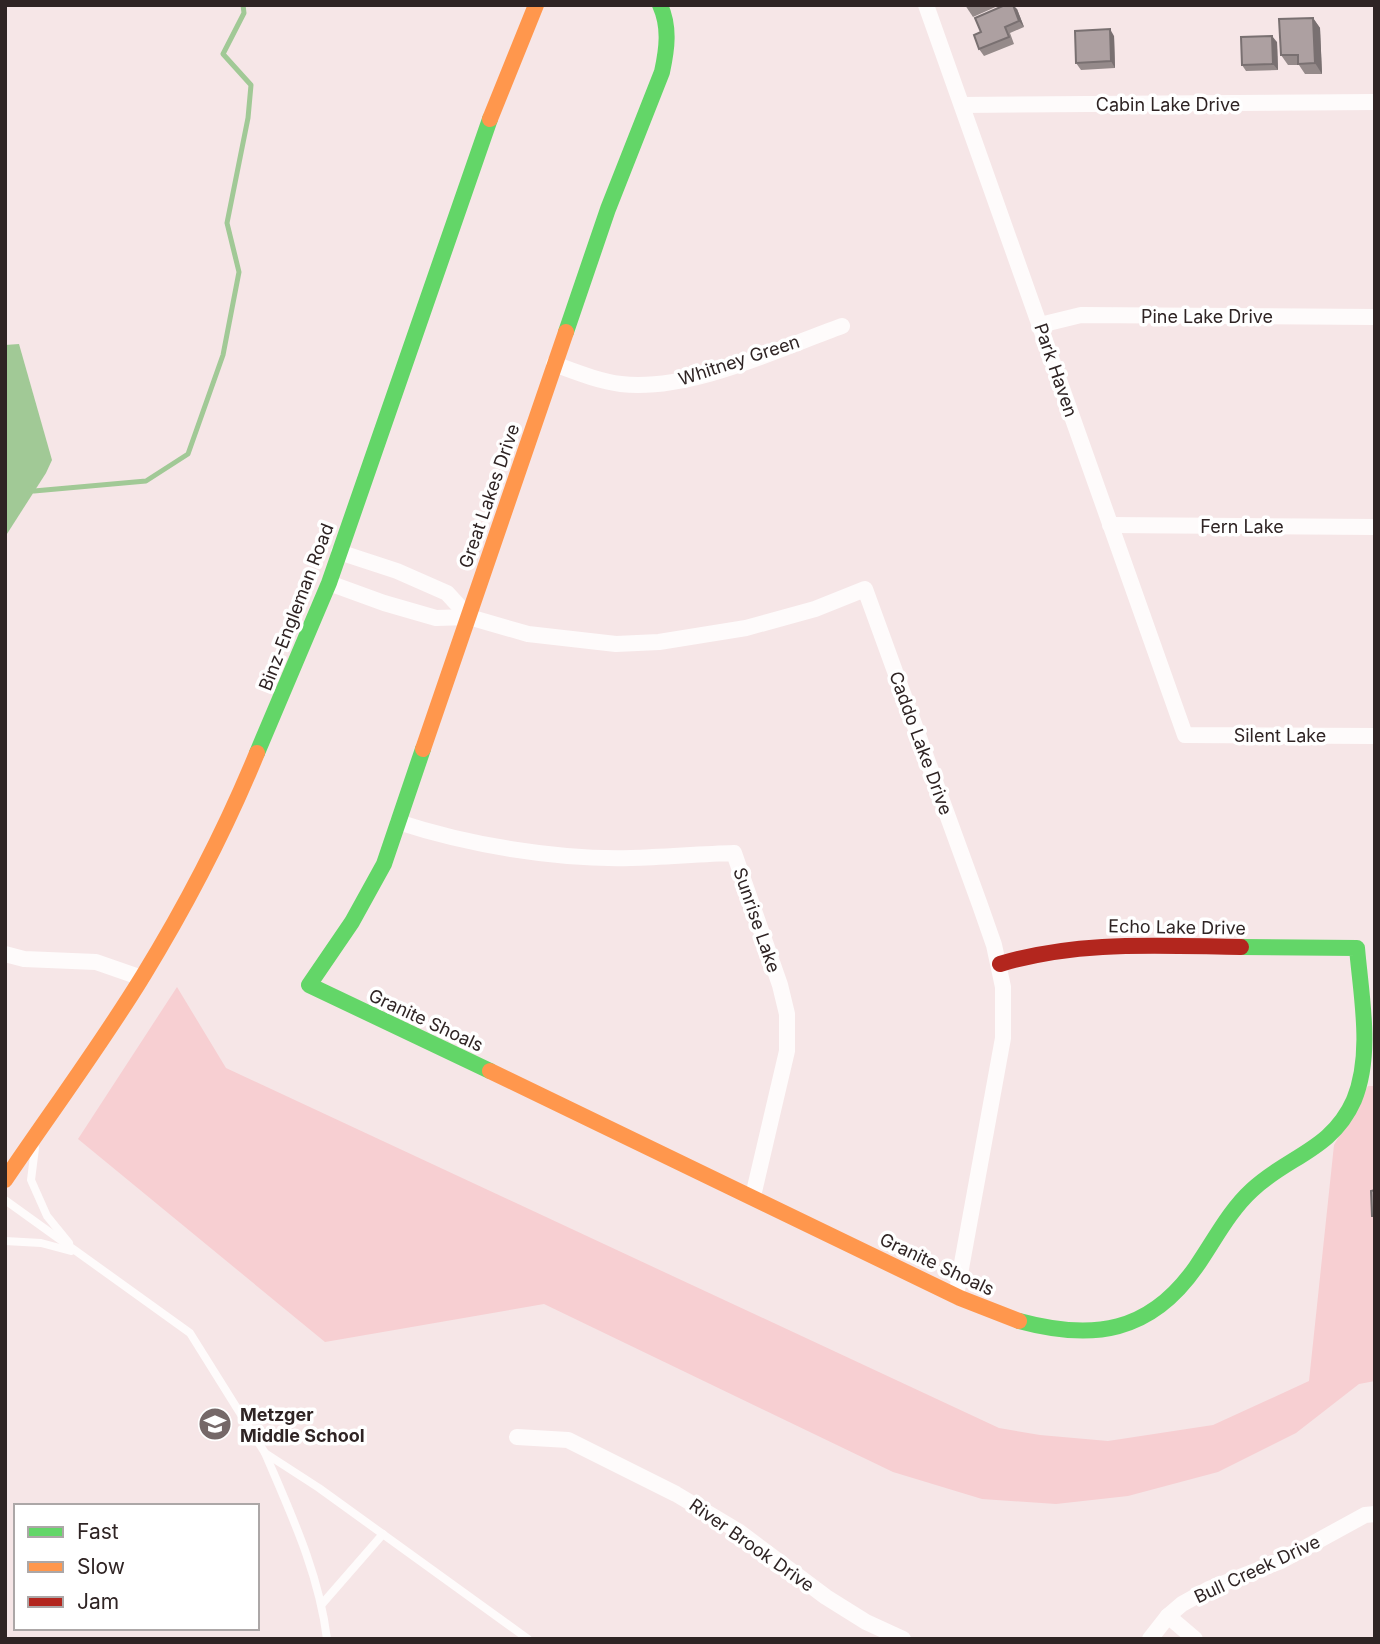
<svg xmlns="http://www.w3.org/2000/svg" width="1380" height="1644" font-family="Inter,sans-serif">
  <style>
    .green { fill: #f7cfd2 }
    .water { fill: #a1c996 }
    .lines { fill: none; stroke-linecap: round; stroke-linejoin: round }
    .stream { stroke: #a1c996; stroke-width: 5 }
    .lane { stroke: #fefbfb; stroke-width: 8 }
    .street { stroke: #fefbfb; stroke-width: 16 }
    .fast { stroke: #63d668; stroke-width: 16 }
    .slow { stroke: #ff974d; stroke-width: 16 }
    .jam { stroke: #b3261e; stroke-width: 16 }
    .wall { fill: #958a8a }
    .shaded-wall { fill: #797071 }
    .building { fill: #ada0a1; stroke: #797071; stroke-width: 2 }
    .labels { text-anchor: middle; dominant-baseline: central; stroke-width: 7; stroke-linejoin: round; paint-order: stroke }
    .street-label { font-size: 18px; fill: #2f2424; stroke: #fff }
    .poi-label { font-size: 18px; font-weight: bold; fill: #2f2424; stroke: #fff; text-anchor: start }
  </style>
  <rect width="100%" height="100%" fill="#f6e6e7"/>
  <path class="green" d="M177,987l49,81 773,360 41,7 68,6 105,-16 96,-44 25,-236 34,-59h7v295l-16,3 -63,49 -78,39 -90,24 -72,8 -74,-5 -89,-27 -349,-168 -219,38 -247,-203z"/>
  <path class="water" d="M19,344l33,116 -6,13 -41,64v-192z"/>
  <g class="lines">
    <path class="stream" d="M30,488l4,3 112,-10 42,-27 35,-99 16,-83 -12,-49 21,-105 3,-33 -28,-31 21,-41 -1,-8"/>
    <g class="lane">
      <path d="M35,1148l-4,32 16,36 22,27"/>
      <path d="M5,1200l185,133 75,120 54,35 209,151"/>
      <path d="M5,1241l36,2 30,8"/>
      <path d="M265,1453c26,61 54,120 62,186"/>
      <path d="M322,1604l61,-70"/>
    </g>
    <g class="street">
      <path d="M926,5l259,730 190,1"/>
      <path d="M962,105l413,-3"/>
      <path d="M1040,325l41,-10 294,2"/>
      <path d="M554,364c22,8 44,17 67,20 68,8 157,-35 221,-58"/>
      <path d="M1110,525l265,2"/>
      <path d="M339,552l58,19 50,22 22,24"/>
      <path d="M329,583l55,20 52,15 33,-1 59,17 88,10 43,-2 87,-14 69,-19 50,-20 115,316 14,40 9,42v51l-47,258"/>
      <path d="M398,822c70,23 159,38 233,36 34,-1 69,-4 103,-5l46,132 7,29v37l-34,145"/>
      <path d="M5,954l19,5 72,3 46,16"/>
      <path d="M517,1437l51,3 108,54 62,37 88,66 40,25 37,17"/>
      <path d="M1168,1616l27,23"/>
      <path d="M1150,1639l18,-23 14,-12 27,-15 72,-28 84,-46 10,-1"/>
    </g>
    <g class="fast">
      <path d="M566,332l42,-123 54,-137c5,-23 8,-45 -2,-67"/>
      <path d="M423,749l-39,115 -32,58 -43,63 181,86"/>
      <path d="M257,753l72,-170 161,-464"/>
      <path d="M1019,1321c74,20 131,12 177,-54 18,-26 33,-56 56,-77 36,-34 80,-40 102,-90 19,-46 7,-104 3,-152l-116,-1"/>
    </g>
    <g class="slow">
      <path d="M490,119l46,-114"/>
      <path d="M423,749l143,-417"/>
      <path d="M490,1071l470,227 59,23"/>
      <path d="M5,1180c46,-68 95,-134 138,-204 44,-72 82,-145 114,-223"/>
    </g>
    <path class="jam" d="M1000,964c79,-24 160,-18 241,-17"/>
  </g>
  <g class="wall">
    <path d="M965,5h35l-27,12z"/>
    <path d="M1017,9l7,18 -14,6 4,11 -30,12 -5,-7 2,-17z"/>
    <path d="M1313,18l7,10 2,46h-17l-6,-9h-11l-7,-10z"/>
    <path d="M1114,36l1,32 -34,2 -5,-7z"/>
    <path d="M1277,42l1,28 -32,1 -4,-6z"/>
  </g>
  <g class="shaded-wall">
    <path d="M1013,5l4,4 7,18 -5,-6z"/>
    <path d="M1313,18l7,10 2,46 -7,-11z"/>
    <path d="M1110,29l4,7 1,32 -4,-7z"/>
    <path d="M1272,36l5,6 1,28 -5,-6z"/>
  </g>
  <g class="building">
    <path d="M1005,5h8l6,16 -14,6 4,10 -30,12 -5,-14 7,-3 -6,-14z"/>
    <path d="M1313,18l2,45 -17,1v-9h-17l-2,-36z"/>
    <path d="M1110,29l1,32 -35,2 -1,-32z"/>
    <path d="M1272,36l1,28 -31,1 -1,-28z"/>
    <path d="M1375,1190v26h-3l-1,-25z"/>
  </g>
  <defs>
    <symbol id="school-disc" viewBox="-11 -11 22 22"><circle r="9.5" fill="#756868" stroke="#fff"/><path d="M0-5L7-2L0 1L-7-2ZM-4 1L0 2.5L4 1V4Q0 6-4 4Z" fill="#fff"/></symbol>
  </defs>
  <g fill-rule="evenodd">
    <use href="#school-disc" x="196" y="1405" width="38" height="38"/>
  </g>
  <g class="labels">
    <g class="street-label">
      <text x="1168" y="104">Cabin Lake Drive</text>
      <text x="1207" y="316">Pine Lake Drive</text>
      <text transform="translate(739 360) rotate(-18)">Whitney Green</text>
      <text transform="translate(1056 370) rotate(71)">Park Haven</text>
      <text transform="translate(489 496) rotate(-71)">Great Lakes Drive</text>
      <text x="1242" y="526">Fern Lake</text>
      <text transform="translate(296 607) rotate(-69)">Binz-Engleman Road</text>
      <text x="1280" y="735">Silent Lake</text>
      <text transform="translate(921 743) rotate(70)">Caddo Lake Drive</text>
      <text transform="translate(757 920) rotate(71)">Sunrise Lake</text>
      <text transform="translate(1177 927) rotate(1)">Echo Lake Drive</text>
      <text transform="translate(426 1020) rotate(25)">Granite Shoals</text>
      <text transform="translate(937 1264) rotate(25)">Granite Shoals</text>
      <text transform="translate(752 1545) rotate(35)">River Brook Drive</text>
      <text transform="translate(1257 1569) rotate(-25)">Bull Creek Drive</text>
    </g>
    <g class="poi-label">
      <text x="240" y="1414">Metzger<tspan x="240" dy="21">Middle School</tspan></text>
    </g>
  </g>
  <rect width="1380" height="1644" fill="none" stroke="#2f2424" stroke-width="14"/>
  <rect x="14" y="1504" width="245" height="126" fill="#ffffff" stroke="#aca7a7" stroke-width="2"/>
  <rect x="28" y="1527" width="35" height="10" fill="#63d668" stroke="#aca7a7" stroke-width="2"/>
  <text x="77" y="1539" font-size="21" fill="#2f2424">Fast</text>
  <rect x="28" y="1562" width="35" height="10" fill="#ff974d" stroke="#aca7a7" stroke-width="2"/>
  <text x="77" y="1574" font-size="21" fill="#2f2424">Slow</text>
  <rect x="28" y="1597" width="35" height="10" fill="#b3261e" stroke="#aca7a7" stroke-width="2"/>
  <text x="77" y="1609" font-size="21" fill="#2f2424">Jam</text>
</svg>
